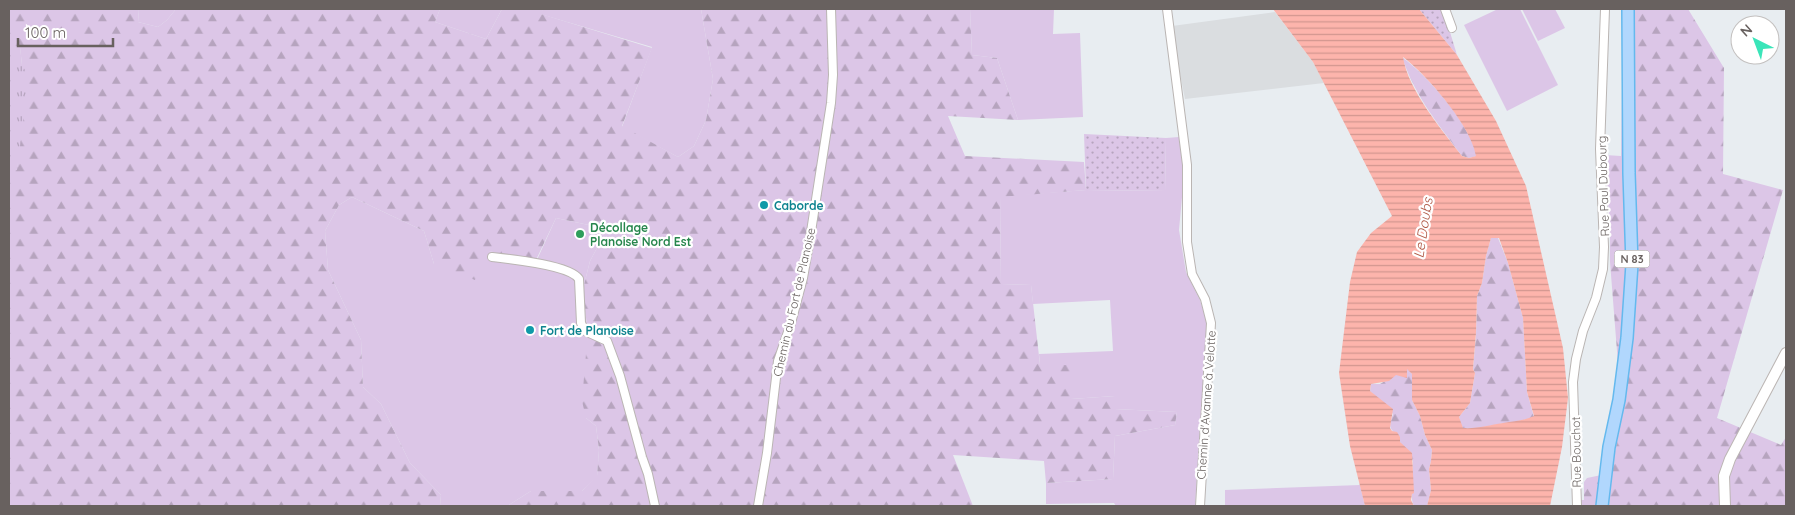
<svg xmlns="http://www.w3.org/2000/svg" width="1795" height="515" font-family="Quicksand,sans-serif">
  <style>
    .industrial { fill: #dadde0 }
    .grass { fill: #dcc6e7 }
    .forest { fill: url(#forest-firs) }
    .park { fill: url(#park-tufts) }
    .garden { fill: url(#garden-dots) }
    .water { fill: url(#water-rules); fill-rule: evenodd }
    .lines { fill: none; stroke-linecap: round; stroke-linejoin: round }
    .street-casing { stroke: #bab5b3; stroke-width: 10 }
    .secondary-casing { stroke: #bcb6b4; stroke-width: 12 }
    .primary-casing { stroke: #64b9ee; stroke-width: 14 }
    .street { stroke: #fff; stroke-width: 8 }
    .secondary { stroke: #fff; stroke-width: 10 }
    .primary { stroke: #b1d7fd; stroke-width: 11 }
    .culture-dot { fill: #0f9aa8; stroke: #fff; stroke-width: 2 }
    .leisure-dot { fill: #2e9e5b; stroke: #fff; stroke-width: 2 }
    .labels { text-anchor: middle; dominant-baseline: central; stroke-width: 4.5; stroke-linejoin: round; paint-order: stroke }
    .shield { fill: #fff; stroke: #95908f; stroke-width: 1 }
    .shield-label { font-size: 11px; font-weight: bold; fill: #68615f }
    .street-label { font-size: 12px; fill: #68615f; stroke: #fff }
    .culture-label { font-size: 12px; font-weight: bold; fill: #0d838f; stroke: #fff; text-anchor: start }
    .leisure-label { font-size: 12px; font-weight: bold; fill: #27864d; stroke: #fff; text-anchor: start }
    .water-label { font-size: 14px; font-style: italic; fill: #b05a47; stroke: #fff }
  </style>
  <defs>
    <pattern id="forest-firs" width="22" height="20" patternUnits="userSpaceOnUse" patternTransform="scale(1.25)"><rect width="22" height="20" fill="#dcc6e7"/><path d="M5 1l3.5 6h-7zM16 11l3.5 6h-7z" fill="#b6a4be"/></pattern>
    <pattern id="park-tufts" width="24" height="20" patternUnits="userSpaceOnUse" patternTransform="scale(1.25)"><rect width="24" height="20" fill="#dcc6e7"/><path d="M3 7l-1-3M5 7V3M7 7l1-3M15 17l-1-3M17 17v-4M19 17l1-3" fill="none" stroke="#b6a4be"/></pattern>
    <pattern id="garden-dots" width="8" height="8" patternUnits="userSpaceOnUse" patternTransform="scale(1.25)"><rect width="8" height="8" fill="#dcc6e7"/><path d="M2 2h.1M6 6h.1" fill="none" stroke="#b6a4be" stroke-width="1.8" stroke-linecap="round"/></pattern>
    <pattern id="water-rules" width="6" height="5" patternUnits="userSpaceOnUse" patternTransform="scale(1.25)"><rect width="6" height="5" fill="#fdb4ac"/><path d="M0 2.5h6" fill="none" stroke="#d1968f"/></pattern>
  </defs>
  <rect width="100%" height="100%" fill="#e8edf1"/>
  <path class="industrial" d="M1275,12l38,50 11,21 -139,16 -10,-51 -3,-22z"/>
  <g class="grass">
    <path d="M139,9h37l-9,11 -9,7 -20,-5z"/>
    <path d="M440,9h62l-16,30 -51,-17z"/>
    <path d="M543,9h158l12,70 -7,41 -12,26 -16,11 -56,-30 30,-80 -112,-33z"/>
    <path d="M970,9h84l-1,25 27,-1 3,84 -65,3 -21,-62 -25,-3z"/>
    <path d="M1498,9h22l38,76 -51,26 -43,-86z"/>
    <path d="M1522,9h33l10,19 -27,13z"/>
    <path d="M1179,137l5,38 -5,55 7,42 14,28 7,22 -12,184h-79l-2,-3 -68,1v-21l67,-4 2,-43 60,-11 2,-13 -62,-3v-13l-44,3 -31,-34 -1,-11 74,-3 -3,-51 -77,4 -2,-19 -30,-1 -1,-88 86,-6 79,1 1,-53z"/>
    <path d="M352,197l72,34 10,33 55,-13 47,11 20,-44 42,9 -1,21 -7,13 -8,32 6,37 -2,88 10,8 3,24 -2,27 -15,14h-51l-24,15h-67l1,-11 -31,-32 -29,-59 -18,-17 -2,-47 -33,-70 -3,-39 14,-26z"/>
    <path d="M1360,485l5,21h-140v-16z"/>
  </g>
  <g class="forest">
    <path d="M9,9h130l-1,13 20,5 9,-7 9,-11h264l-5,13 51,17 16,-30h41l-2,5 111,34 -30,78 56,31 16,-11 12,-26 7,-41 -12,-70h269l2,46 25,3 21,62 -70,-4 17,40 119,6 2,28 -86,7 1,87 30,1 9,80h31v34l44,-3v13l62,3 -2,13 -60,11 -2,43 -67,4 -2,-22 -91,-6 20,51h-466l24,-15h51l15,-15 2,-26 -3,-24 -10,-8 -4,-17 6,-71 -6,-37 8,-32 7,-13 1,-21 -42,-9 -21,44 -46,-11 -14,29 -41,-16 -10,-33 -72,-34 -13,8 -14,26 3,39 33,70 2,47 18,17 29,59 31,32 -1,11h-431v-336l8,-1 5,-104 -2,-18h-11z"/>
    <path d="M1630,9h58l36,59 -1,106 60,16 -66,228 64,27 5,-8v69h-205l-1,-6h4v-18l3,-4 24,-5 11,-58 -12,-153v-31l-5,-76 16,1 2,-135z"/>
    <path d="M1402,57c26,19 68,67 75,99l-8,2 -7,-2c-24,-32 -47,-60 -60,-99z"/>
    <path d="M1491,238h7l10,25 15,55 4,74 7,25 -17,5 -13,1 -29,6 -13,-1 -3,-11 11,-14 5,-30 -2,-4 3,-33 1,-40 5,-13 4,-27z"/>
    <path d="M1407,368l5,6v26l8,16 5,19 7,15 -1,11 -2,8 2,21 -4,16h-13c-4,-8 -1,-15 -1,-24 0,-7 -1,-13 0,-21l-13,-19v-5c-12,-9 -11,-10 -7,-23l-23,-23 1,-7h9z"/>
  </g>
  <path class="park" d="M20,46l2,19 7,12 -12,93h-8v-123z"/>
  <g class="garden">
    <path d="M1419,9h24l14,46z"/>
    <path d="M1084,134l82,4 -1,53 -79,-1z"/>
  </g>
  <path class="water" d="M1273,9h146l38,46 39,66 30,65 37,162 5,50 -6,49 -12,59h-123l4,-16 -2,-21 2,-8 1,-11 -7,-15 -5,-19 -8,-16v-26l-5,-5v9l-11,-3 -7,6 -18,3 -1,7 23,18 -3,19 2,3 5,1 3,5v5l12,11 2,40 -2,1 -1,6 3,6h-49l-15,-60 -11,-73 11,-91 7,-30 14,-19 21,-17 -79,-154zM1403,57c24,18 69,70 73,99l-7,2 -7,-2c-20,-26 -54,-66 -59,-99zM1491,238h8l9,25 15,55 4,74 7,24c-11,5 -20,5 -31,7 -14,2 -26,6 -40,5l-4,-11 11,-14 5,-30 -2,-4 3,-36 1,-37 5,-13 4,-27z"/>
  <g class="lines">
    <defs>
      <g id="street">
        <path d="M1167,9l20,156v77l5,32 13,25 6,24 -11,183"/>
        <path d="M1445,9l7,19"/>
        <path d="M492,257c18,2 78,8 87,22l2,44 4,8 22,10 13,35 22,81 6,17 7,32"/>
        <path d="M758,506l9,-53 11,-92 13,-38 12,-45 7,-40 21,-135 2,-28 -2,-66"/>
        <path d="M1577,506l-4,-124 3,-23 7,-28 13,-33 7,-29 1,-22 -4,-98 5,-140"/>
      </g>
      <path id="secondary" d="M1725,506l-1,-30 6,-17 56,-106"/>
      <path id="primary" d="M1602,506l7,-59 10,-47 8,-62 5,-74 -3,-91 -1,-164"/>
    </defs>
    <use href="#street" class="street-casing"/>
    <use href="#secondary" class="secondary-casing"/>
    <use href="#primary" class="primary-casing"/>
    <use href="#street" class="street"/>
    <use href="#secondary" class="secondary"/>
    <use href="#primary" class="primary"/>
  </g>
  <g class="culture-dot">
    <circle cx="764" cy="205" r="5"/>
    <circle cx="530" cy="330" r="5"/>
  </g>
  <circle class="leisure-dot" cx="580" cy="234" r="5"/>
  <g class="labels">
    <rect class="shield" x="1614.5" y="250.5" width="35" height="17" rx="4"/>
    <g class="shield-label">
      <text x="1632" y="259">N 83</text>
    </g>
    <g class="street-label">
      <text transform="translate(1603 186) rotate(-92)">Rue Paul Dubourg</text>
      <text transform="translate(794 302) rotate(-77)">Chemin du Fort de Planoise</text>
      <text transform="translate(1206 405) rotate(-86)">Chemin d'Avanne à Velotte</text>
      <text transform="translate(1576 452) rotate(-91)">Rue Bouchot</text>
    </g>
    <g class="culture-label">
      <text x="774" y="205">Caborde</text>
      <text x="540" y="330">Fort de Planoise</text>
    </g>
    <g class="leisure-label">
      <text x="590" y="227">Décollage<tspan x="590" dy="14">Planoise Nord Est</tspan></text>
    </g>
    <g class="water-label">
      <text transform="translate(1423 228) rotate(-81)">Le Doubs</text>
    </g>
  </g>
  <rect width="1795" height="515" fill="none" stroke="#68615f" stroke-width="20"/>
  <g transform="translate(1755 40) rotate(318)"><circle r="24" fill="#ffffff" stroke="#c3c0bf"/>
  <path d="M0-4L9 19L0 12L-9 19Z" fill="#3ae5b9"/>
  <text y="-8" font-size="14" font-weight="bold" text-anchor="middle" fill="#68615f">N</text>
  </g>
  <path d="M18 38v8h95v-8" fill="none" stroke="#68615f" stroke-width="2.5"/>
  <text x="25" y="38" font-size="15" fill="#68615f" stroke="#ffffff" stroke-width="4" paint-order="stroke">100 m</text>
</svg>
